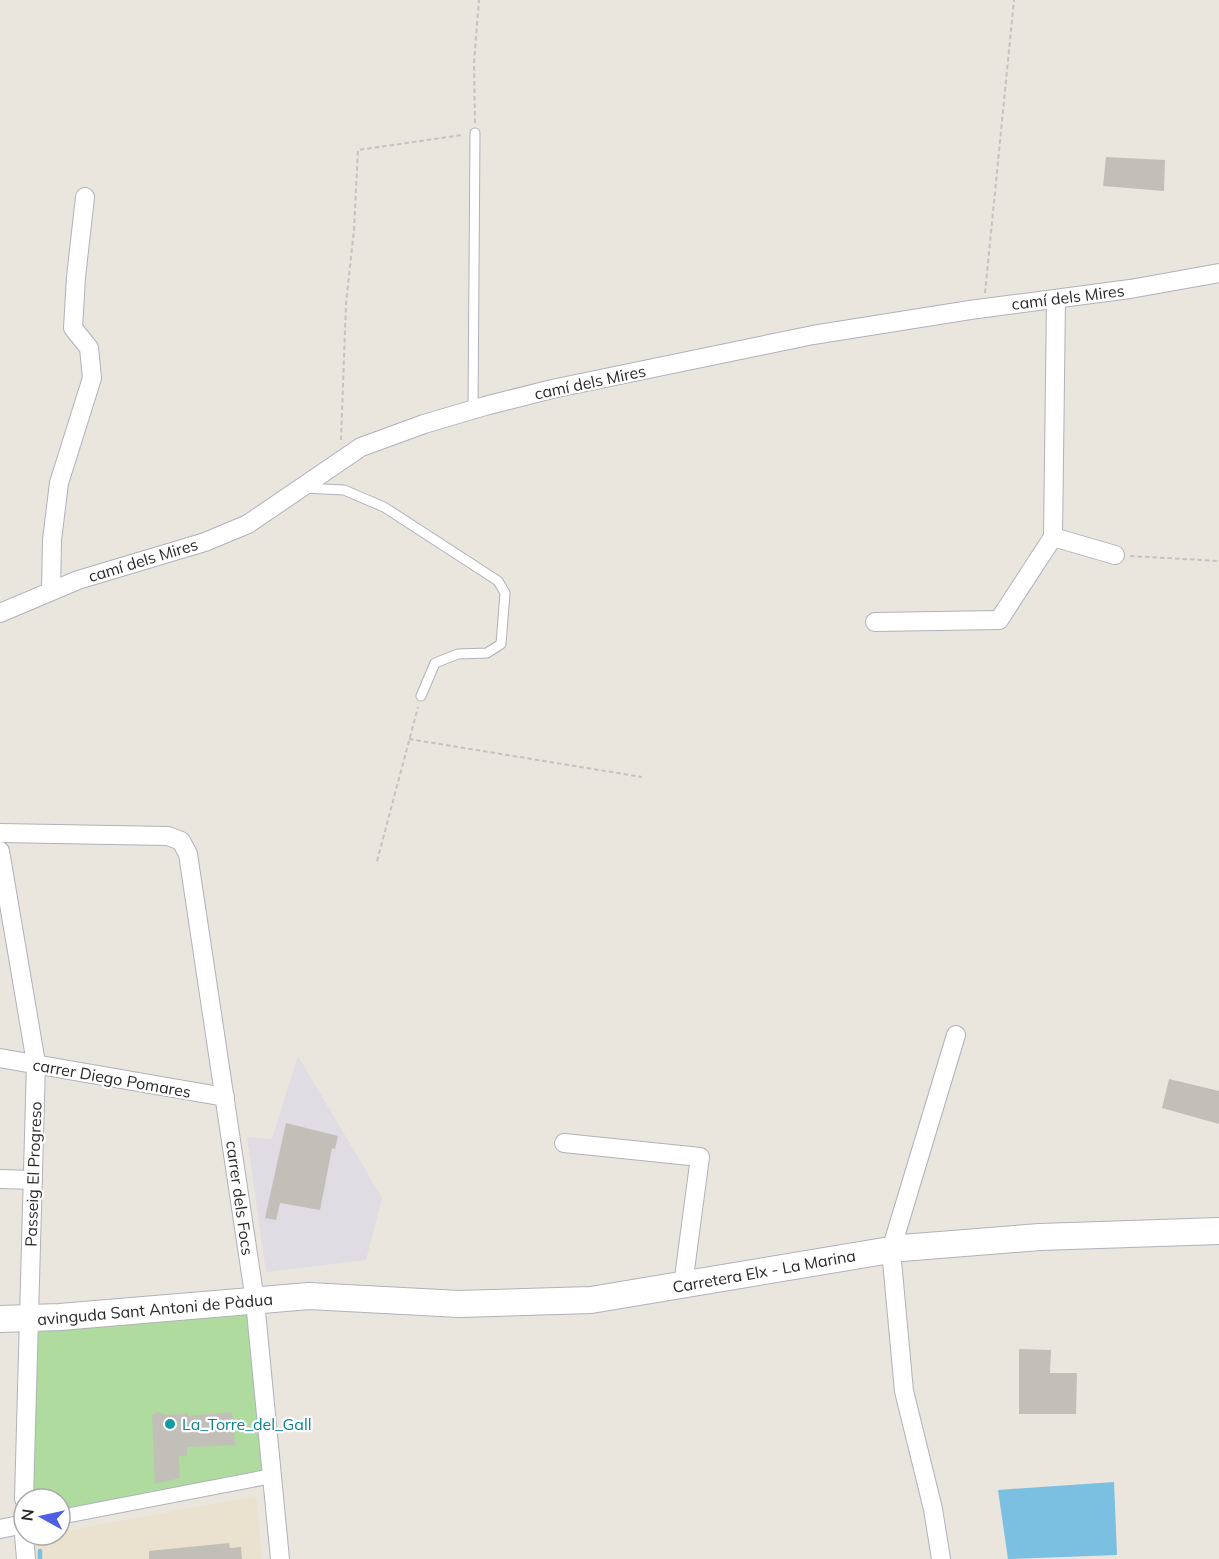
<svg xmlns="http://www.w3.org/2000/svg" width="1219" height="1559" font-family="Mulish,sans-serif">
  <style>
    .industrial { fill: #dfdce3 }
    .education { fill: #eae2ce }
    .green { fill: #afdb9f }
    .water { fill: #7bbfe1 }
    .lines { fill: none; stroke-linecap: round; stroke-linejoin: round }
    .stream { stroke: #7bbfe1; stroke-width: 4.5 }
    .building { fill: #c2bfb9 }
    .service-casing { stroke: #b0b2bb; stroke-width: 11 }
    .pedestrian-casing { stroke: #b0b2bb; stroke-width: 16 }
    .minor-casing { stroke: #b0b2bb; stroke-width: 20 }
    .secondary-casing { stroke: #b0b2bb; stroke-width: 28 }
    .path { stroke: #c3c3c3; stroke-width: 2; stroke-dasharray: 4.5 3; stroke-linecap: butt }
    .service { stroke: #fff; stroke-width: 9 }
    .pedestrian { stroke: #fff; stroke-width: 14 }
    .minor { stroke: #fff; stroke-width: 18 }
    .secondary { stroke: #fff; stroke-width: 26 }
    .culture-dot { fill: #0f9aa8; stroke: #fff; stroke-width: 2 }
    .labels { text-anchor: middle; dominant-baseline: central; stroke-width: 4.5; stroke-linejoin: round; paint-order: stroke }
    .street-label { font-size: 16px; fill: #292929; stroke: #fff }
    .culture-label { font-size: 16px; fill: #0d838f; stroke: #fff; text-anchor: start }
  </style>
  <rect width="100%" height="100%" fill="#eae5dd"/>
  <path class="industrial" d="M298,1056l84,142 -16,62 -100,12 -19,-135 25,2z"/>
  <path class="education" d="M256,1496l6,63h-226l-1,-22 25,-2v-3z"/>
  <path class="green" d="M249,1312l17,161 -206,36v-10h-28l1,-170z"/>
  <path class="water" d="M1114,1482l3,73 -109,4 -10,-69z"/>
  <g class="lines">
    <path class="stream" d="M40,1551v8"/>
  </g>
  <g class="building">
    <path d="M1106,157l59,3 -1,31 -61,-5z"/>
    <path d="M1169,1079l50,12v33l-57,-16z"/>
    <path d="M286,1123l52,13 -3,13 -3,-1 -12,62 -40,-7 -4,17 -11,-2z"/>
    <path d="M1019,1349l32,1 -1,23h27l-1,41h-57z"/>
    <path d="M157,1412l10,3 21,-2v3l44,-4 3,33 -48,2v9h-8l1,22 -25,6 -3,-69z"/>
    <path d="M229,1543l1,5 11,-1 1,12h-93v-8z"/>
  </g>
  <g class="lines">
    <defs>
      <g id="service">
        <path d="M473,410l2,-277"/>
        <path d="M304,488l40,2 40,17 114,74 7,12 -4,51 -14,9 -29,1 -23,9 -14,33"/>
      </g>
      <path id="pedestrian" d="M60,1517l212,-41"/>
      <g id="minor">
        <path d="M1053,537l62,18"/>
        <path d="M51,591l1,-51 7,-57 33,-105 -3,-30 -16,-20 3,-51 9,-80"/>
        <path d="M0,613l78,-33 127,-38 43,-18 113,-77 63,-23 61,-18 67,-17 261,-54 157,-25 160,-21 89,-16"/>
        <path d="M875,622l124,-2 54,-83 3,-238"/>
        <path d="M0,833l168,3 13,5 7,13 67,447 25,258"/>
        <path d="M0,851l36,212 -12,436"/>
        <path d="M0,1058l225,39"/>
        <path d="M564,1143l136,14 -17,128"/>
        <path d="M0,1179l33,1"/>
        <path d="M0,1529l24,-5"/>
        <path d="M24,1535l2,24"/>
        <path d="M941,1559l-8,-50 -29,-118 -13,-141 65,-215"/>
      </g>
      <path id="secondary" d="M0,1319l60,-2 249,-21 150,8 132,-4 311,-52 138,-11 179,-6"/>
    </defs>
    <use href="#service" class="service-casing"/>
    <use href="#pedestrian" class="pedestrian-casing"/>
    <use href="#minor" class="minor-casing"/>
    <use href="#secondary" class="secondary-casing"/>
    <g class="path">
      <path d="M475,123l-1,-61 5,-62"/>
      <path d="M985,293l29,-293"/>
      <path d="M341,440l5,-137 8,-73 4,-80 104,-15"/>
      <path d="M1130,556l89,5"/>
      <path d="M409,739l233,38"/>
      <path d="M377,861l41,-154"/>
    </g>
    <use href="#service" class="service"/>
    <use href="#pedestrian" class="pedestrian"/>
    <use href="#minor" class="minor"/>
    <use href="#secondary" class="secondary"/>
  </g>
  <circle class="culture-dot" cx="170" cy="1424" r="6"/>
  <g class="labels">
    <g class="street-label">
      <text transform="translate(1068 297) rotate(-7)">camí dels Mires</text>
      <text transform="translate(590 382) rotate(-12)">camí dels Mires</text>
      <text transform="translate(143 560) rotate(-17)">camí dels Mires</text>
      <text transform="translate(112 1078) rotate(10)">carrer Diego Pomares</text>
      <text transform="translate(33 1174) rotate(-88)">Passeig El Progreso</text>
      <text transform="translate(240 1198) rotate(82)">carrer dels Focs</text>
      <text transform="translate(764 1271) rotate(-10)">Carretera Elx - La Marina</text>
      <text transform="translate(155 1309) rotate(-5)">avinguda Sant Antoni de Pàdua</text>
    </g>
    <g class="culture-label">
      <text x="182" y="1424">La_Torre_del_Gall</text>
    </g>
  </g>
  <g transform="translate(42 1517) rotate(278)"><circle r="28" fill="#ffffff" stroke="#a9a9a9" stroke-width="1.5"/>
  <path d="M0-4.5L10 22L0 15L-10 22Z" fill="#4e60e5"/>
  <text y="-9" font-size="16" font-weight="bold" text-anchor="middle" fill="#292929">N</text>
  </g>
</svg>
